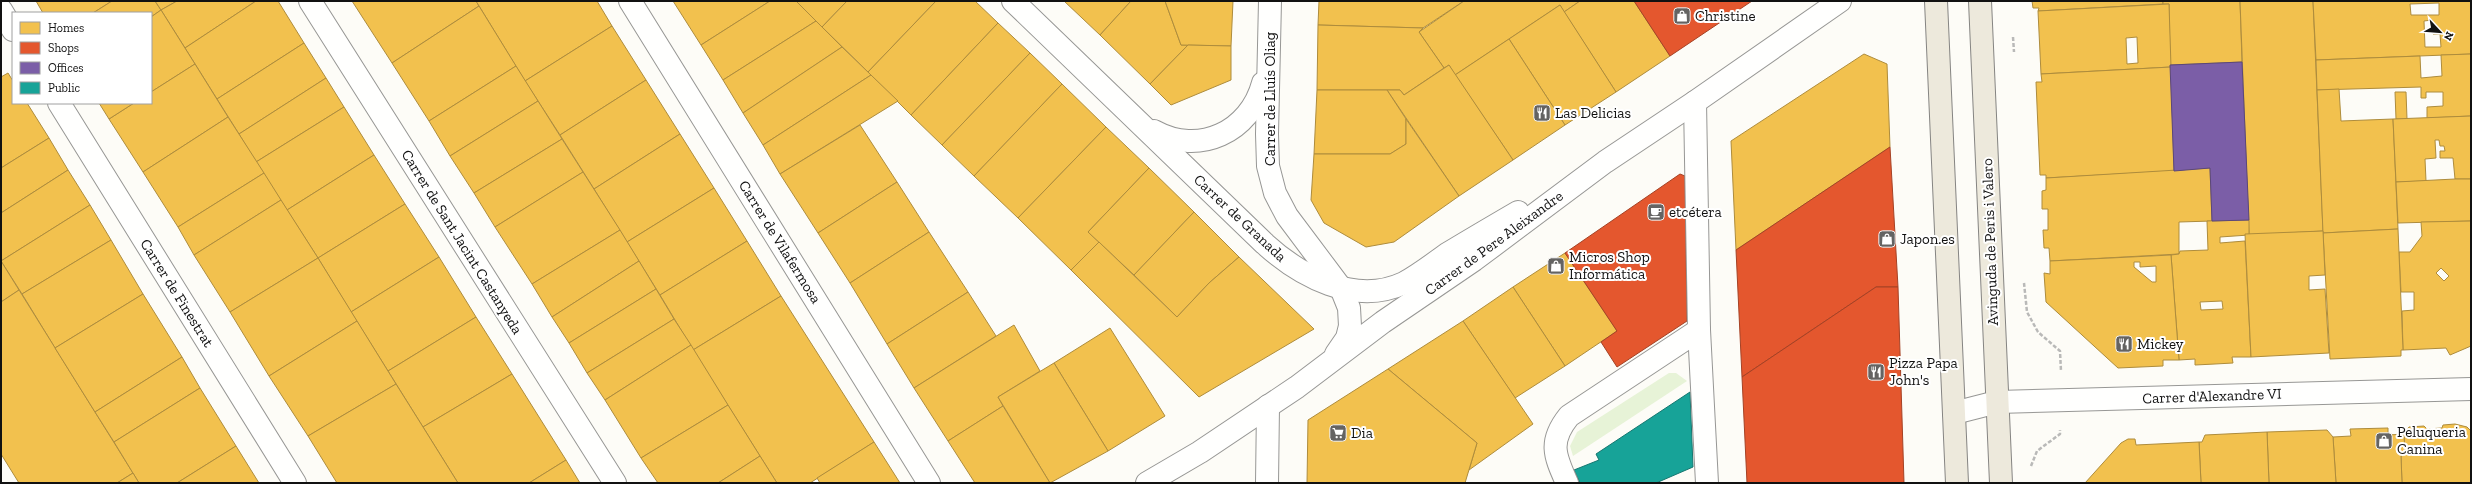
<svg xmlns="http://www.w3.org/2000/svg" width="2472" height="484" font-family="'Zilla Slab',serif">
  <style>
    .green { fill: #e7f3d7 }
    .homes { fill: #f2c14e; stroke: #ae8c3c; fill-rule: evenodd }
    .shops { fill: #e4572e; stroke: #a54225 }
    .offices { fill: #7b5ea7; stroke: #5b477a }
    .public { fill: #17a398; stroke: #157770 }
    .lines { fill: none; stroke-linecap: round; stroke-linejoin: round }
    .minor-casing { stroke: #979795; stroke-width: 24 }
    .major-casing { stroke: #858482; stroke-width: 24 }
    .path { stroke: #b9b9b8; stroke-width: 2.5; stroke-dasharray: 4 2; stroke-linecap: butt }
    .minor { stroke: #fffffe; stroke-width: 22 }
    .major { stroke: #ede9dc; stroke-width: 22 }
    .labels { text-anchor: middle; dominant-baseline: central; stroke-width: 4; stroke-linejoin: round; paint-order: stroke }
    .poi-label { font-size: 15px; fill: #111; stroke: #fff; text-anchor: start }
    .street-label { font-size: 15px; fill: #111; stroke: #fff }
  </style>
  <rect width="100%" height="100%" fill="#fdfcf7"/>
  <path class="green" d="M1669,373h7l11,8 -114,75 -3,-10 7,-14z"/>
  <g class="homes">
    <path d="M36,1h76l-19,12h-50z"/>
    <path d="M112,1h43l6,9 -10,7v-4h-58z"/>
    <path d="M155,1h22l-16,9z"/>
    <path d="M177,1h79l-71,47 -24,-38z"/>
    <path d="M256,1h22l26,42 -87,56 -32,-51z"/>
    <path d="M352,1h124l3,5 -87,57z"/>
    <path d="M476,1h121l15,25 -87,55z"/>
    <path d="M673,1h97l-69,44z"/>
    <path d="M770,1h26l20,20 -93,59 -22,-35z"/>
    <path d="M796,1h51l-25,26z"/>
    <path d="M847,1h89l-68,71 -46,-45z"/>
    <path d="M936,1h39l23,22 -87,92 -43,-43z"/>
    <path d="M1064,1h67l-31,34z"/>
    <path d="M1131,1h34l16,44h7l-38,39 -50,-49z"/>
    <path d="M1165,1h68l-2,45 -50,-1z"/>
    <path d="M1319,1h145l-41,27 -105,-3z"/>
    <path d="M1464,1h116l-16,11 -4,-7 -105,70 -6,-10 -5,3 -25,-36z"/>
    <path d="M1580,1h54l36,55 -54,36 -52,-80z"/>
    <path d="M2032,1h131v3l-125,7 1,-3h-6z"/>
    <path d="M2163,1h77l2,61 -72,3 -1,-61h-6z"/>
    <path d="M2240,1h73l10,230 -74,4z"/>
    <path d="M2313,1h158v53l-155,6zM2439,3v12h-28l-1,-11zM2432,20l1,14h7l1,13h-16l-1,-26z"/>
    <path d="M2169,4l2,63 -130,7 -3,-63zM2137,37l1,26 -11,1 -1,-26z"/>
    <path d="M1560,5l56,87 -51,33 -56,-86z"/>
    <path d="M479,6l37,60 -87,55 -37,-58z"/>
    <path d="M161,10l34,54 -44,28v-75z"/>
    <path d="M816,21l26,26 -99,66 -20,-33z"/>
    <path d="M998,23l32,30 -88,92 -31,-30z"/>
    <path d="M1318,25l105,3 -4,4 25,36 -40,27 -4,-5h-83z"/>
    <path d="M612,26l34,54 -86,55 -35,-54z"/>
    <path d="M1509,39l56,86 -52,35 -58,-85z"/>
    <path d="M304,43l22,35 -87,56 -22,-35z"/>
    <path d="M1188,45l43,1v34l-60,25 -21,-21z"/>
    <path d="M842,47l29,28 -108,70 -20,-32z"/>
    <path d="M1030,53l32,31 -88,92 -32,-31z"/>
    <path d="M1864,54l23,10 3,83 -154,103 -5,-109z"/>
    <path d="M2471,54v62l-44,2v-11l16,-1v-14h-17v6h-5v-11l-104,3 -1,-30 104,-4 1,22 21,-2 -1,-21z"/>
    <path d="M195,64l33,53 -85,55 -34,-53 25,-16h17v-11z"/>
    <path d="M1449,65l64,95 -54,36 -72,-106h13l4,5z"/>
    <path d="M516,66l22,35 -88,55 -21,-35z"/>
    <path d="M2171,67l3,104 -128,7v-3h-6l-4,-93h6l-1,-8z"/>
    <path d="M8,73l5,8v22h14l22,35 -48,30v-91z"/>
    <path d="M871,75l27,26 -118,73 -17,-29z"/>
    <path d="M326,78l18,29 -88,55 -17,-28z"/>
    <path d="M646,80l34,54 -86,55 -34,-54z"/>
    <path d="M1062,84l44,43 -88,91 -44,-42z"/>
    <path d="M2339,89l2,32 52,-2 5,110 -75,4 -6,-143z"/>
    <path d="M1317,90h70l19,29v25l-16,10h-76z"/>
    <path d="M2395,92h11l1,27h-11z"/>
    <path d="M538,101l24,38 -88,54 -24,-37z"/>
    <path d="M99,103h35l-25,16z"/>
    <path d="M344,107l30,48 -87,55 -31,-48z"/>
    <path d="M2471,116v63h-16l-2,-21h-13v-7h5l-1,-5h-4l-1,-6h-4l1,18 -11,1 1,22 -30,1 -3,-63z"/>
    <path d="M228,117l36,56 -86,54 -35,-55z"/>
    <path d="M1406,119l53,77 -65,46 -28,5 -42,-24 -13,-23 3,-46h76l16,-10z"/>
    <path d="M860,125l37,57 -79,51 -38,-59z"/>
    <path d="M1106,127l43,41 -61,64 11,10 -28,28 -53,-52z"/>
    <path d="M680,134l34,54 -87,54 -33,-53z"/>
    <path d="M49,138l19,32 -67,43v-45z"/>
    <path d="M562,139l21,33 -88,55 -21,-34z"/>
    <path d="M374,155l31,49 -87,54 -31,-48z"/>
    <path d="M1149,168l45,44 -60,63 -46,-43z"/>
    <path d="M2210,168l2,53 -33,1v32l-129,7 -1,-13h-5l-1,-18h5v-21h-6v-18l4,-1v-12z"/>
    <path d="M68,170l22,35 -89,56v-48z"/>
    <path d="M583,172l37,58 -88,54 -37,-57z"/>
    <path d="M264,173l17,27 -87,55 -16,-28z"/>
    <path d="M2455,179h16v42l-73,2 -2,-41z"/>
    <path d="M897,182l32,50 -79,51 -32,-50z"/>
    <path d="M714,188l33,53 -87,54 -33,-53z"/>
    <path d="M281,200l37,58 -88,54 -36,-57z"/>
    <path d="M405,204l34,53 -88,55 -33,-54z"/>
    <path d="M90,205l21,35 -89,54 -21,-33z"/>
    <path d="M1194,212l45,45 -30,26 -32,34 -43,-42z"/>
    <path d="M2249,220v15l-29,2v6l25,-2 6,116h-19l1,6 -18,1 -20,1v-6l-16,1 -8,-105 8,-1 1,-3 28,-1 -1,-29zM2222,301l1,8 -22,1 -1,-8z"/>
    <path d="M2471,221v125l-21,9 -4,-7 -43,2 -1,-39 12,-1v-18h-13l-2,-40h11l12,-16 -1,-14zM2441,268l8,8 -5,5 -8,-8z"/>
    <path d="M2398,229l5,121h-2v6l-71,3 -7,-126z"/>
    <path d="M620,230l19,31 -87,56 -20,-33z"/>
    <path d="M2323,231l2,44 -16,1v14l16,-1 4,64 -78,4 -6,-123z"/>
    <path d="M929,232l39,60 -81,52 -37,-61z"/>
    <path d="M111,240l32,54 -88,54 -33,-54z"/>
    <path d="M747,241l34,55 -88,54 -33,-55z"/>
    <path d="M1099,242l78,75 32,-34 30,-26 75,72 -115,68 -128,-127z"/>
    <path d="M1565,253l52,78 -52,35 -52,-79z"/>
    <path d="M2171,255l8,105h-16v6l-45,2 -72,-66 -2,-29 6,1v-13zM2134,262h6v5l16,-1v16h-4l-18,-15z"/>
    <path d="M439,257l37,60 -88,54 -37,-59z"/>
    <path d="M318,258l39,63 -88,55 -39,-64z"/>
    <path d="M1,261l18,29 -18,12z"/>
    <path d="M639,261l17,28 -87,54 -17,-26z"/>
    <path d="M1513,287l52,79 -50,32 -52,-77z"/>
    <path d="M656,289l18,30 -87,54 -18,-30z"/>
    <path d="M19,290l114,183 -16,10h-98l-18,-29v-152z"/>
    <path d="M968,292l28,44 -82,52 -27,-44z"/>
    <path d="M143,294l39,63 -87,55 -40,-64z"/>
    <path d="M781,296l93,146 -64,41h-33l-84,-133z"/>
    <path d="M476,317l36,57 -89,53 -35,-56z"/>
    <path d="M674,319l17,26 -86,55 -18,-27z"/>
    <path d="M357,321l39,63 -88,52 -39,-60z"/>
    <path d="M1463,321l70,103 -64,46 8,-27 -89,-74z"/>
    <path d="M1014,325l26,46 -42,26 5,9 -55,35 -34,-53z"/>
    <path d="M1110,328l55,88 -57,35 -54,-88z"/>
    <path d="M691,345l37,60 -87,53 -36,-58z"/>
    <path d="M182,357l18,31 -86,54 -19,-30z"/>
    <path d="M1054,363l54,88 -58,32 -52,-86z"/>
    <path d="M1388,369l89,74 -12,40h-158l1,-63z"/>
    <path d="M512,374l54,86 -37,23h-71l-35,-56z"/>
    <path d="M396,384l27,43 35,56h-121l-29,-47z"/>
    <path d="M200,388l36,58 -59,37h-38l-25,-41z"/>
    <path d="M728,405l32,51 -42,27h-60l-17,-25z"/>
    <path d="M1003,406l47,77h-75l-27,-42z"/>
    <path d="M2455,424l12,3 4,4v52h-69l-1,-27 4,-2 -1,-20 5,-7 15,-1 3,3 15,-1 1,-3z"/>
    <path d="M2388,428v7l16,-1 1,20 -4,2 1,27h-66l-3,-46 18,-1 -1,-7z"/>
    <path d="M2327,430l6,7 3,46h-67l-2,-51z"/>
    <path d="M2267,432l2,51h-68l-2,-41h3l3,-7z"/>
    <path d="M2128,439h7l1,6 63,-3 2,41h-116l36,-40z"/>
    <path d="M874,442l26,41h-80l-3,-5z"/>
    <path d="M236,446l23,37h-82z"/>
    <path d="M760,456l17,27h-59z"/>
    <path d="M566,460l14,23h-51z"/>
    <path d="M133,473l6,10h-22z"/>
  </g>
  <g class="shops">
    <path d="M1634,1h118l-82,55z"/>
    <path d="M1890,147l8,140h-22l-134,90 -6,-127z"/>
    <path d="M1680,174l5,2 2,145 -70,46 -16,-25 16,-11 -52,-78z"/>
    <path d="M1876,287h22l6,196h-157l-5,-106z"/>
  </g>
  <path class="offices" d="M2242,62l7,158 -37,1 -2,-53 -36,3 -4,-106z"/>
  <path class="public" d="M1690,392l3,75 -37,16h-76l-6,-13 25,-10 -3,-6z"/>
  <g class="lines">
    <defs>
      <g id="minor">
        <path d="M310,1l305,482"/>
        <path d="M630,1l299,482"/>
        <path d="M1013,1l252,243c35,32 90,62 139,39 15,-8 29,-19 43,-29 23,-14 47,-28 71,-42"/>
        <path d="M1270,1l-3,133 1,32 7,27 12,23 54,72 8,20 1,18 -3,12 -11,16"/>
        <path d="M1,10l12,20"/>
        <path d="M1695,102l4,228 8,153"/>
        <path d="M59,103l236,380"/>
        <path d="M1154,131c45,25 96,1 109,-48"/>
        <path d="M1954,413l43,-11 474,-13"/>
        <path d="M1147,483l53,-31 97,-65 86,-65 91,-62 131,-98 90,-60 145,-101"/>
        <path d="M1267,483l1,-77"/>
        <path d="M1567,483c-12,-27 -19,-41 2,-67l130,-86"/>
      </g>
      <g id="major">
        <path d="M1936,1l21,482"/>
        <path d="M1980,1l21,482"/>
      </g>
    </defs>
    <use href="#minor" class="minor-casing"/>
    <use href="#major" class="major-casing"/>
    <g class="path">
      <path d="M2013,37l1,15"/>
      <path d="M2024,283l3,29 11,20 22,19 1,20"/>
      <path d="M2031,466l6,-15 23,-17v-4"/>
    </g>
    <use href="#minor" class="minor"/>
    <use href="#major" class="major"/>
  </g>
  <defs>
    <symbol id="shop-square" viewBox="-11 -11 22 22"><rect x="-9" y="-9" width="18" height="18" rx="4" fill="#646362" stroke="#fff"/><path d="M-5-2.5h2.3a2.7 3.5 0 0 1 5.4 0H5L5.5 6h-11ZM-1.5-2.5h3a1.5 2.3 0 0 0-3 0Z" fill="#fff"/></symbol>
    <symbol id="restaurant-square" viewBox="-11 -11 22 22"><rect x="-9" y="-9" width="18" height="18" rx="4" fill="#646362" stroke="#fff"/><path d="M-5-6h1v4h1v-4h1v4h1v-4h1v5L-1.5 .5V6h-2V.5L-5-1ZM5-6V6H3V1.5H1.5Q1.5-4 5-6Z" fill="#fff"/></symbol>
    <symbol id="cafe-square" viewBox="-11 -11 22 22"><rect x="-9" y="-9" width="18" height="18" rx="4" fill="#646362" stroke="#fff"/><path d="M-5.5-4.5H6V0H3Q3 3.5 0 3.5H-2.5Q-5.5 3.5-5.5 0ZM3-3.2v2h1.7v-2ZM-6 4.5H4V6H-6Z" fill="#fff"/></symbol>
    <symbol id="supermarket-square" viewBox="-11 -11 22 22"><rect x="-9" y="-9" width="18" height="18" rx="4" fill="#646362" stroke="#fff"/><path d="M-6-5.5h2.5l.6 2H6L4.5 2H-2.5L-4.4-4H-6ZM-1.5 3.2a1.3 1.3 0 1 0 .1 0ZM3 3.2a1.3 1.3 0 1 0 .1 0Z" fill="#fff"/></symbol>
  </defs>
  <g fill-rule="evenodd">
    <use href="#shop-square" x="1672" y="6" width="20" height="20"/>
    <use href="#restaurant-square" x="1532" y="103" width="20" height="20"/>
    <use href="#cafe-square" x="1646" y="202" width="20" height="20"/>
    <use href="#shop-square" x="1877" y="229" width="20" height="20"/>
    <use href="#shop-square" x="1546" y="256" width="20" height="20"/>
    <use href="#restaurant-square" x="2114" y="334" width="20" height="20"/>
    <use href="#restaurant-square" x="1866" y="362" width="20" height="20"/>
    <use href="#supermarket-square" x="1328" y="423" width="20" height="20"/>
    <use href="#shop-square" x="2374" y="431" width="20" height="20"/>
  </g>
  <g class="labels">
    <g class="poi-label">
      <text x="1695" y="16">Christine</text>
      <text x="1555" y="113">Las Delicias</text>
      <text x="1669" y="212">etcétera</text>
      <text x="1900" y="239">Japon.es</text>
      <text x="1569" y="257">Micros Shop<tspan x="1569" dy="17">Informática</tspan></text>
      <text x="2137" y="344">Mickey</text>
      <text x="1889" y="363">Pizza Papa<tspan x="1889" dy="17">John's</tspan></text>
      <text x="2397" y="432">Peluqueria<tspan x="2397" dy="17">Canina</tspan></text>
      <text x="1351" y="433">Dia</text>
    </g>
    <g class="street-label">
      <text transform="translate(1270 99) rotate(-90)">Carrer de Lluís Oliag</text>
      <text transform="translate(1240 218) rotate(43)">Carrer de Granada</text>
      <text transform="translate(462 242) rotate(58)">Carrer de Sant Jacint Castanyeda</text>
      <text transform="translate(780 242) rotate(58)">Carrer de Vilafermosa</text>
      <text transform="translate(1990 242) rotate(-92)">Avinguda de Peris i Valero</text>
      <text transform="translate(1494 243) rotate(-36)">Carrer de Pere Aleixandre</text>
      <text transform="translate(177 293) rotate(58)">Carrer de Finestrat</text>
      <text transform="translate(2212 396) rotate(-2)">Carrer d'Alexandre VI</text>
    </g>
  </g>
  <rect width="2472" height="484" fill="none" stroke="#111111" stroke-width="4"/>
  <rect x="12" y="12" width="140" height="92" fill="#ffffff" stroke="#a0a0a0"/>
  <rect x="20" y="22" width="20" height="12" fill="#f2c14e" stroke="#a0a0a0"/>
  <text x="48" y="32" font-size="12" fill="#111111">Homes</text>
  <rect x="20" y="42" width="20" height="12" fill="#e4572e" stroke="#a0a0a0"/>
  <text x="48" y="52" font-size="12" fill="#111111">Shops</text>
  <rect x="20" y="62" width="20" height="12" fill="#7b5ea7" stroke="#a0a0a0"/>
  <text x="48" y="72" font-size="12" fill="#111111">Offices</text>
  <rect x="20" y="82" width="20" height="12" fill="#17a398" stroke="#a0a0a0"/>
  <text x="48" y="92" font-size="12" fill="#111111">Public</text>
  <g transform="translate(2440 32) rotate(116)" stroke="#ffffff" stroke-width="3" paint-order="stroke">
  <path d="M0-3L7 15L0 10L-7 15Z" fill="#111111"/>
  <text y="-6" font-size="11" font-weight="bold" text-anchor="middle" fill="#111111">N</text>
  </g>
</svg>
